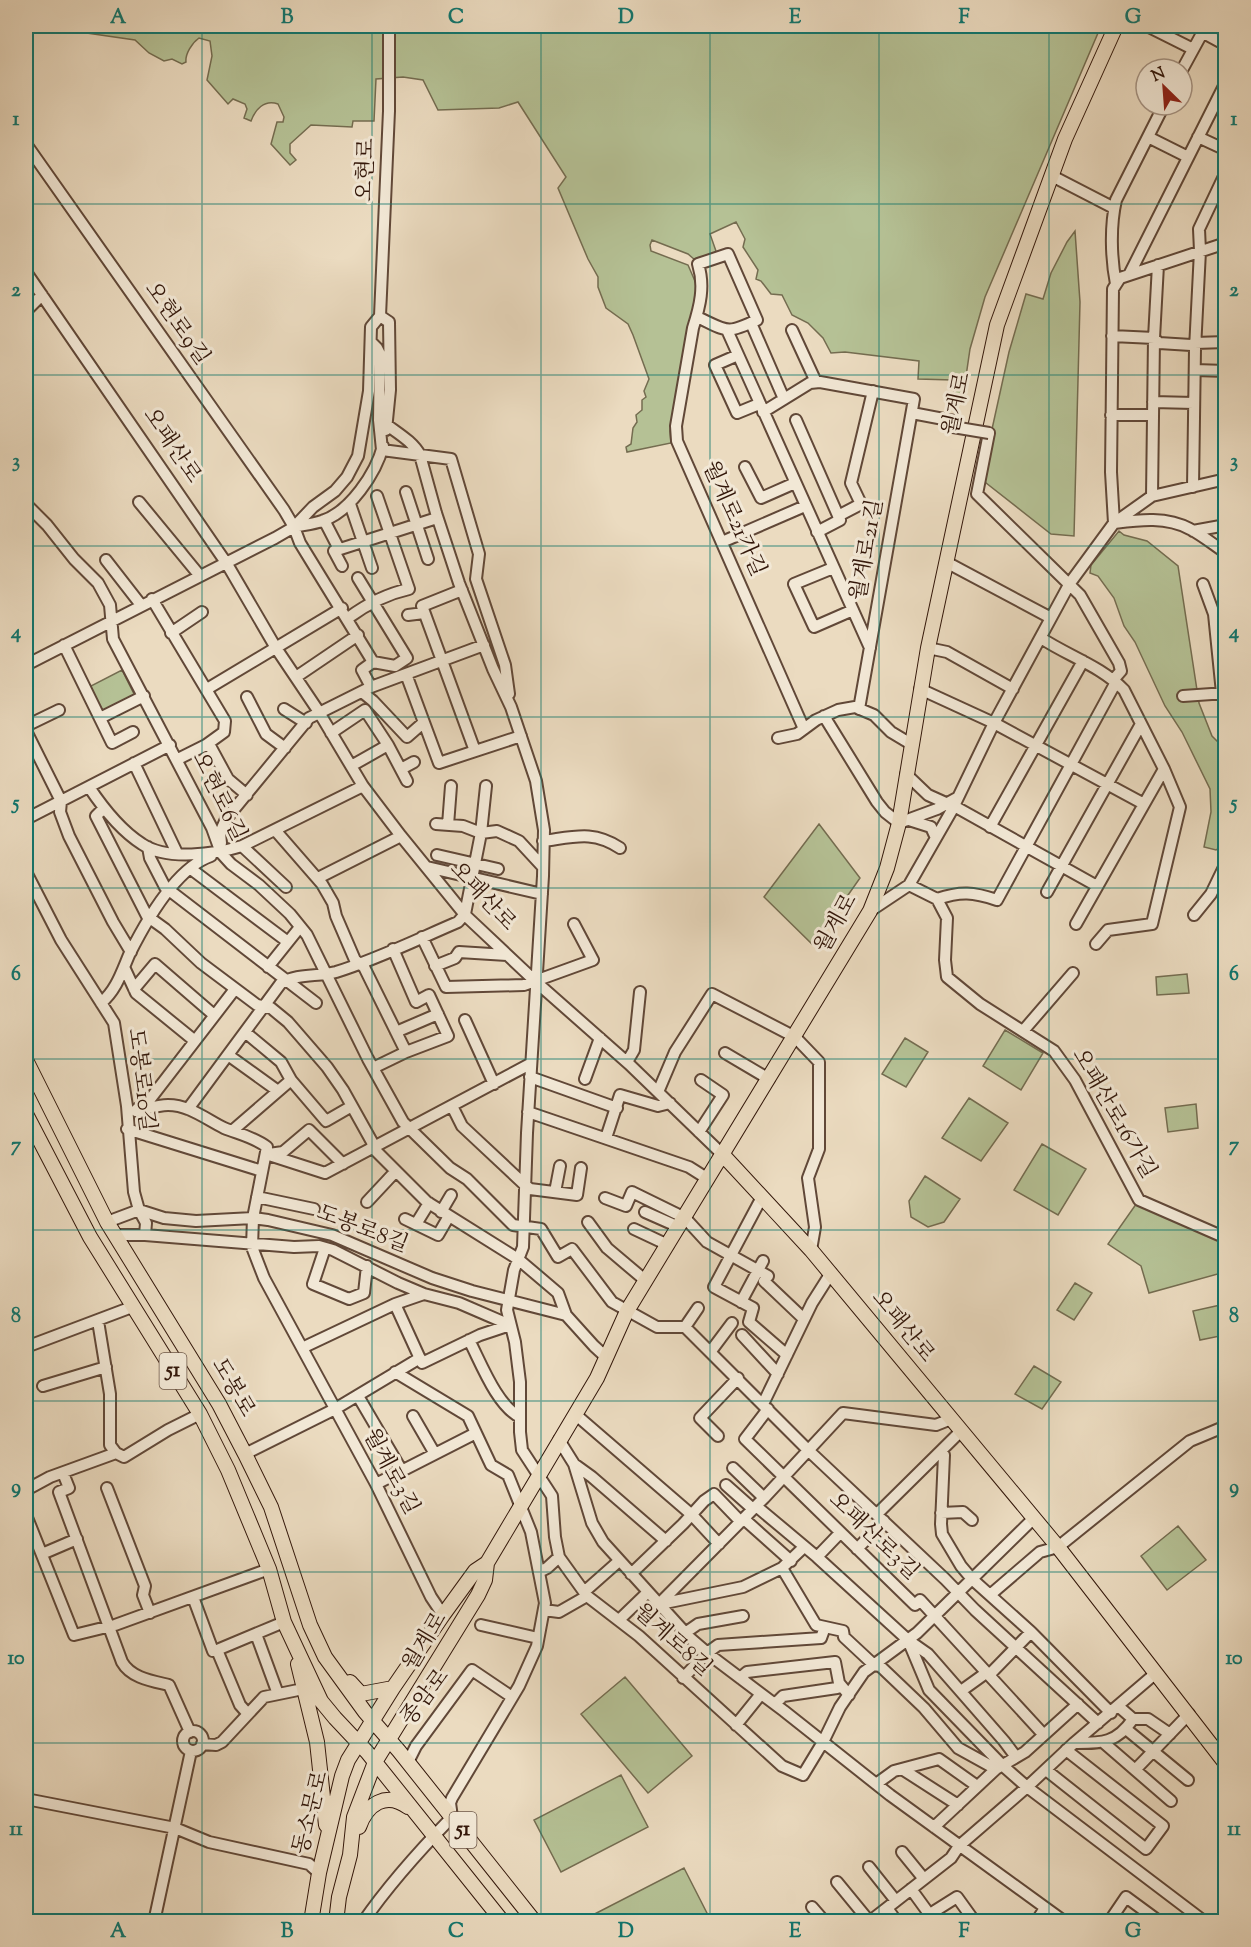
<svg xmlns="http://www.w3.org/2000/svg" width="1251" height="1947" viewBox="0 0 1251 1947" font-family="'Sorts Mill Goudy','Noto Serif KR',serif">
<style>
.green{fill:#b5c195;stroke:#746c50;stroke-width:1.5}
.lines{fill:none;stroke-linecap:round;stroke-linejoin:round}
.minor-casing{stroke:#614838;stroke-width:14}
.major-casing{stroke:#33170a;stroke-width:16}
.minor{stroke:#f2e8d6;stroke-width:10}
.major{stroke:#ebdbc0;stroke-width:14}
.minor-bridge-casing{stroke:#614838;stroke-width:14;stroke-linecap:butt}
.minor-bridge{stroke:#f2e8d6;stroke-width:10}
.grid{fill:none;stroke:#0f766e;stroke-width:1.5;stroke-opacity:0.55}
.labels{text-anchor:middle;dominant-baseline:central;stroke-width:6;stroke-linejoin:round;paint-order:stroke}
.shield{fill:#f2e8d6;stroke:#6c5647;stroke-width:1.5}
.shield-label{font-size:21px;font-weight:bold;fill:#33170a}
.street-label{font-size:22px;fill:#33170a;stroke:#f2e8d6}
.neatline{fill:none;stroke:#0f766e;stroke-width:2}
.grid-label{font-size:20px;text-anchor:middle;font-weight:bold;fill:#0f766e}
</style>
<rect width="100%" height="100%" fill="#ebdbc0"/>
<filter id="stains"><feTurbulence type="fractalNoise" baseFrequency=".00333" numOctaves="4"/><feColorMatrix values="0 0 0 0 .2 0 0 0 0 .09 0 0 0 0 .02 0 0 0 .5 -.17"/></filter>
<radialGradient id="worn" r=".72"><stop offset=".6" stop-color="#630" stop-opacity="0"/><stop offset="1" stop-color="#630" stop-opacity=".3"/></radialGradient>
<path class="green" d="M38,26H1101L985,297L970,349L963,397H954L953,380L918,379L919,361L845,352L831,353L823,338L808,323L792,315L782,295L771,294L761,281L756,279L758,270L743,247L745,239L736,222L710,234L717,254L695,260L688,254L652,240L650,245L651,251L688,265L698,288L670,431L671,443L627,452L626,447L631,444L633,428L637,422L636,415L642,410V400L646,397L644,391L649,379L633,335L628,324L606,308L598,287V277L588,259L558,188L566,177L518,102L499,108L438,110L423,80L403,77L376,79L374,121H353L352,127L311,125L290,144V153L296,160L290,165L271,144L277,122H283L284,117L278,104C264,99 255,110 251,121L244,118L247,109L245,104L233,99L228,104L207,80L212,56L210,41L199,38C192,43 185,54 186,62L182,64L172,59L164,61L149,53L135,40Z
M1075,231L1080,302L1074,536L1051,534L981,479L1009,352L1026,294L1043,299L1051,273L1067,242Z
M1119,531L1124,535L1147,541L1178,566L1199,703L1212,736L1225,749V843L1216,850L1204,847L1211,812L1210,789L1182,732L1165,706L1135,642L1124,626L1114,598L1098,576L1090,573L1091,565Z
M122,670L135,696L99,714L87,688Z
M819,824L860,878L813,945L764,897Z
M1187,974L1189,993L1157,995L1156,977Z
M1005,1030L1043,1053L1021,1090L983,1066Z
M905,1038L928,1052L906,1087L882,1074Z
M969,1098L1008,1123L981,1161L942,1138Z
M1196,1104L1198,1128L1168,1132L1165,1108Z
M1042,1144L1086,1169L1058,1215L1014,1190Z
M925,1176L960,1199L944,1222L928,1227L911,1217L909,1201Z
M1139,1200L1225,1238V1272L1149,1293L1141,1266L1108,1244Z
M1075,1283L1092,1293L1074,1320L1057,1310Z
M1225,1304V1335L1200,1340L1193,1311Z
M1034,1366L1061,1382L1042,1409L1015,1394Z
M1178,1526L1206,1560L1167,1590L1141,1556Z
M625,1677L692,1756L648,1793L581,1714Z
M621,1775L648,1827L561,1872L534,1820Z
M684,1868L711,1921H581Z"/>
<g class="lines">
<defs>
<path id="minor" d="M1147,26L1193,49
M1202,32L1226,45
M1182,70L1206,26
M1148,137L1188,157
M1198,137L1226,150
M26,144L284,510L294,527L300,543L373,662L362,670L371,687
M1052,176L1114,208
M1226,243L1120,278L1113,289L1111,472L1114,523C1138,520 1166,516 1190,529C1202,535 1214,545 1226,553
M26,272L227,564L276,648L317,709L363,786L401,836L466,916L535,981L629,1064L723,1155
M1129,275L1226,82
M1116,284C1111,258 1110,226 1116,200L1164,105
M26,311L42,295
M380,316L389,322L390,390L386,430
M697,317C728,331 725,335 757,320L728,254L698,264C705,286 700,306 693,328L676,426L677,441L804,729
M751,323L784,399
M727,330L870,648
M792,330L816,382
M1112,336L1154,338L1159,343L1191,345L1195,343L1226,342
M372,343L377,348L380,354L379,420L382,450L451,459L479,554L476,579L505,665L509,694
M738,355L715,365L737,413L759,404
M1195,370L1226,371
M1153,402L1194,403
M763,412L810,383L820,382L914,399L859,709
M912,413L954,421L953,427
M1111,415H1153
M796,420L840,520L817,532
M387,425C399,434 413,442 420,455L436,513L459,583L493,669L511,707L536,781L544,830L543,876L527,1133L523,1247L514,1270L507,1310L515,1342L520,1382V1432L522,1450L552,1496L555,1537L559,1557L587,1596L639,1636L782,1766L803,1775L823,1742L840,1707L864,1672L917,1633L1034,1518
M989,433L977,494L1080,595L1119,663L1121,671L1114,679
M745,467L761,498L795,483
M1193,487L1195,349L1200,251L1199,229L1226,172
M406,492L428,559
M1152,496L1154,338L1158,265
M139,502L200,576
M26,504L47,525L74,559L98,583L110,605L113,639L212,828L221,853L231,864L259,885L290,914L307,935L368,1059L403,1122L450,1168L467,1179L513,1225L541,1229L558,1257L572,1249L612,1302L657,1327H685L809,1451L945,1579L975,1610L1098,1723
M350,504L372,568
M838,516L861,504L851,483L873,391
M324,520L339,549
M294,527C303,525 313,524 322,521C350,512 376,473 383,446
M1193,531L1226,525
M722,542L805,506
M106,560L141,605
M946,562L1051,618
M342,566L334,551L437,518
M833,568L794,584L814,627L853,610
M358,578L407,658L395,666L373,662
M1203,584L1214,614L1222,693L1226,703
M462,590L422,606L475,751
M152,599L225,721L224,732L206,745L178,759
M408,615L424,613
M348,618C367,604 386,594 409,589L377,496
M171,633L202,612
M1041,638C1068,656 1101,666 1124,690L1164,769L1180,807L1152,924L1108,930L1096,944
M64,645L112,743L133,732
M928,648L947,652L1013,689
M26,665L275,538L294,527L313,507L335,491L347,477L358,456L369,391L371,327L380,316L389,111V26
M406,674L439,763L521,736
M296,677L358,635
M207,689L342,608
M920,689L994,723L1144,804
M362,692L373,701L407,737L423,723
M1183,696L1226,693
M247,697L266,734L285,748
M284,709L306,723
M824,716L877,802L885,812L899,823L937,809L957,798
M100,718L144,696
M26,726L59,710
M26,731L61,801L60,812L69,836L113,922L131,952
M331,733L365,710L388,745L351,766
M778,738L797,734L816,720L838,710L855,707L874,715L891,732L911,744
M209,744L228,779L247,795
M388,745L407,781
M134,763L177,853
M401,769L414,762
M906,774L928,795L948,804
M89,787C103,808 120,830 142,844C167,861 216,854 242,846L363,786
M954,806L1097,886
M104,808L96,816L147,916L165,929L201,963L257,1005L271,1008L288,1022L327,1067L343,1090L372,1142L373,1148L427,1202L518,1259L558,1293L566,1315
M26,819L170,745
M909,820L931,827L936,838
M436,824L463,826L481,833L497,831L519,841L543,867
M448,825L451,786
M990,827L1083,661
M275,830L322,884L333,903L336,916L355,960L364,967L406,1052
M543,841C574,837 593,830 620,848
M221,843L220,833L226,819L309,718L371,687L484,645
M242,846L286,887
M148,847L150,858L165,887L316,1003
M437,855L498,869
M427,867L542,894
M191,869L288,942
M26,872L61,940L114,1023L127,1106L134,1192L139,1210L146,1223L145,1235
M318,878L401,836
M909,885L937,899L947,918L945,960L947,977L980,1004L1054,1051L1075,1080L1139,1200L1226,1238
M1047,892L1141,724
M937,899C961,891 973,892 997,900L1116,682
M870,911L909,885L952,810L994,723L1070,583L1114,523L1152,496L1226,479
M1194,915L1211,894L1226,863
M1076,924L1164,769
M422,937L446,987L524,985L593,960L574,924
M435,966L455,958L459,952L507,955
M124,967L136,993L195,1041
M268,967L300,927
M134,989L155,964L214,1015
M101,1003C116,990 121,974 129,955C145,923 176,868 211,856
M465,1020L494,1084
M1023,1031L1073,973
M245,1032L281,1062L291,1080L326,1121L352,1106
M396,1032L438,1014
M725,1053L769,1079
M228,1055L278,1091
M627,1062L634,1050L640,992
M373,1068L406,1052L448,1036L429,995L416,1002L393,949
M530,1077L617,1108
M585,1079L600,1038
M658,1092L675,1052L712,994L795,1037L819,1062V1149L808,1178L815,1227L811,1250
M452,1106L462,1126L525,1185L530,1189L577,1195L581,1168
M188,1109L281,983C298,973 318,977 336,972C378,959 418,939 458,922L465,914L481,833L486,786
M136,1110L151,1098L235,989
M136,1111C146,1109 158,1105 168,1105C189,1105 206,1119 224,1128C239,1134 254,1137 267,1147L253,1218L252,1247L264,1278L376,1484L431,1597L443,1615
M528,1112L689,1167L708,1179
M127,1129L262,1171
M232,1131L291,1080
M699,1132L723,1095L701,1080
M606,1138L620,1095L658,1106L670,1103
M26,1143L37,1136
M266,1154L325,1173L530,1064
M269,1154L283,1152L309,1130L343,1164
M555,1192L560,1166
M257,1197L314,1209
M762,1197L714,1287L753,1308L749,1322L787,1355
M605,1198L626,1206L632,1192L685,1218L707,1242L768,1276L764,1281L804,1319
M367,1202L395,1172
M139,1210L164,1218L196,1221L253,1218L268,1220L332,1235L432,1278L472,1291L566,1315L594,1346L606,1357
M441,1212L451,1195
M645,1212L679,1227
M405,1219L438,1235L449,1216
M107,1222L139,1210
M588,1222L607,1248L646,1281
M416,1224L429,1203
M634,1229L668,1245
M115,1235H145L294,1247L319,1246L333,1250L398,1283L424,1294L459,1303L510,1325
M325,1248L313,1284L349,1299L364,1293L367,1266
M741,1302L763,1261
M395,1304L422,1363L480,1335L510,1325
M685,1327L698,1308
M742,1335L778,1374
M469,1340C481,1363 497,1406 520,1417
M26,1347L132,1307
M302,1348L395,1304L424,1294
M711,1351L732,1323
M43,1386L106,1367
M358,1396L402,1471
M763,1404L812,1303L831,1273
M768,1409L745,1439L915,1605L920,1600L1043,1734
M575,1414L692,1515L719,1544
M413,1416L435,1454
M718,1436L700,1418L738,1378
M559,1440L574,1464L592,1523L603,1542L690,1638L711,1656L784,1711L890,1795L1065,1922
M941,1451L944,1455L941,1524L942,1534L961,1566L972,1579L1031,1632L1111,1713
M116,1453L124,1457L168,1430L200,1414
M245,1454L335,1409L420,1358
M574,1464L592,1477L666,1541
M733,1468L764,1498
M63,1473L69,1488L59,1492L122,1662C131,1678 152,1681 169,1685L190,1732
M376,1484L476,1433
M726,1485L753,1509
M107,1488L145,1586L143,1595L150,1613
M26,1490L50,1477L116,1453L110,1445V1394L98,1321
M756,1506L817,1557L908,1640L929,1690L1002,1765L1027,1787L1205,1922
M941,1513L963,1512L972,1520
M877,1514L961,1431
M26,1515L74,1635L115,1625L269,1569
M744,1519L791,1561
M857,1549L884,1521
M42,1554L77,1539
M817,1557L840,1533
M782,1568L816,1625L843,1631L844,1637L874,1665L880,1666L924,1708L958,1748L996,1769
M539,1572L547,1568L559,1557
M631,1574L683,1524L704,1501L714,1494L741,1522
M584,1592L619,1561
M990,1595L1040,1552L1058,1547L1190,1441L1226,1426
M193,1597L213,1651L217,1650L240,1705L248,1714
M659,1604L764,1498L843,1413L936,1425L951,1419
M660,1604L743,1587L782,1568L804,1547
M544,1610L559,1612L587,1596
M619,1620L648,1592
M481,1625L538,1638
M685,1633L698,1624L743,1616
M256,1634L278,1694
M908,1640L928,1654L1004,1741L1016,1757
M217,1650L284,1622
M683,1678L707,1653L718,1645L821,1638L825,1627
M740,1678L747,1672L835,1662L839,1683L849,1695
M961,1691L986,1673L992,1672L1031,1632
M775,1704L783,1696L837,1688L841,1686
M1118,1706L1133,1719H1148L1170,1734
M736,1725L761,1694
M1126,1729L1188,1780
M183 1741a10 10 0 1 1 20 0a10 10 0 1 1-20 0Z
M1074,1743C1101,1743 1116,1744 1133,1719
M1104,1743L1171,1801
M202,1744L216,1745L222,1742L264,1697L303,1689
M408,1762L416,1746L472,1670L512,1697
M902,1769L958,1805
M1046,1770L1146,1849L1163,1826L1066,1750
M1135,1770L1189,1714
M876,1784L894,1771L939,1759L977,1786
M26,1799L175,1828L209,1842L309,1864L319,1873
M934,1827L996,1769L1025,1752L1078,1704
M902,1852L924,1879
M869,1867L896,1901
M837,1882L869,1921
M911,1889L935,1922
M812,1907L825,1922
M887,1908L897,1922
M930,1914L957,1897L975,1922
M154,1922L191,1751
M363,1922C389,1884 420,1850 452,1817L450,1803L452,1798L519,1686L537,1646L545,1603L531,1532L508,1475L491,1465L468,1416L395,1372
M869,1922L951,1858L959,1846L1027,1787L1074,1743L1156,1673
M1036,1922L1045,1908
M1109,1922L1126,1897L1160,1922"/>
<path id="major" d="M26,1060L107,1222L219,1404L245,1454L271,1507L310,1625L325,1657L365,1712L399,1751L535,1922
M26,1114L90,1237L200,1414L228,1470L269,1569L284,1622L321,1701L335,1718L367,1752L503,1922
M723,1155L811,1250L1058,1547L1226,1764
M298,1664L317,1742L326,1825
M350,1682L361,1694L393,1688
M359,1827C367,1804 386,1791 408,1807
M311,1922L319,1873L342,1776L348,1760L393,1688L443,1615L475,1571L487,1563L597,1378L627,1311L870,911L887,868L899,823L928,648L997,325L1065,139L1116,26
M336,1922L339,1897L350,1855L354,1817L375,1762L478,1595L485,1580L487,1563"/>
</defs>
<use href="#minor" class="minor-casing"/>
<use href="#major" class="major-casing"/>
<use href="#minor" class="minor"/>
<use href="#major" class="major"/>
<defs>
<path id="minor-bridge" d="M953,427L989,433"/>
</defs>
<use href="#minor-bridge" class="minor-bridge-casing"/>
<use href="#minor-bridge" class="minor-bridge"/>
</g>
<path class="grid" d="M202,26V1922M372,26V1922M541,26V1922M710,26V1922M879,26V1922M1049,26V1922M26,204H1226M26,375H1226M26,546H1226M26,717H1226M26,888H1226M26,1059H1226M26,1230H1226M26,1401H1226M26,1572H1226M26,1743H1226"/>
<g class="labels">
<g class="shield">
<rect x="159.5" y="1353" width="27" height="36" rx="4.5"/>
<rect x="449.5" y="1812" width="27" height="36" rx="4.5"/>
</g>
<g class="shield-label">
<text x="173" y="1371">51</text>
<text x="463" y="1830">51</text>
</g>
<g class="street-label">
<text transform="translate(367 170) rotate(-88)">오현로</text>
<text transform="translate(176 324) rotate(55)">오현로9길</text>
<text transform="translate(958 404) rotate(-78)">월계로</text>
<text transform="translate(171 446) rotate(56)">오패산로</text>
<text transform="translate(733 519) rotate(66)">월계로21가길</text>
<text transform="translate(868 550) rotate(-80)">월계로21길</text>
<text transform="translate(218 797) rotate(64)">오현로6길</text>
<text transform="translate(482 897) rotate(47)">오패산로</text>
<text transform="translate(837 924) rotate(-61)">월계로</text>
<text transform="translate(140 1080) rotate(83)">도봉로10길</text>
<text transform="translate(1113 1114) rotate(60)">오패산로16가길</text>
<text transform="translate(362 1230) rotate(21)">도봉로8길</text>
<text transform="translate(902 1327) rotate(51)">오패산로</text>
<text transform="translate(232 1388) rotate(60)">도봉로</text>
<text transform="translate(390 1472) rotate(62)">월계로3길</text>
<text transform="translate(873 1537) rotate(44)">오패산로3길</text>
<text transform="translate(672 1641) rotate(42)">월계로8길</text>
<text transform="translate(426 1642) rotate(-59)">월계로</text>
<text transform="translate(426 1698) rotate(-53)">종암로</text>
<text transform="translate(312 1813) rotate(-76)">동소문로</text>
</g>
</g>
<rect width="1251" height="1947" fill="none" stroke="#ebdbc0" stroke-width="66"/>
<g transform="translate(1164 87) rotate(335)"><circle r="28" fill="#f2e8d6" stroke="#a69484" stroke-width="1.5"/>
<path d="M0-4.5L10 22L0 15L-10 22Z" fill="#8f2418"/>
<text y="-9" font-size="16" font-weight="bold" text-anchor="middle" fill="#33170a">N</text>
</g>
<rect x="33" y="33" width="1185" height="1881" class="neatline"/>
<g class="grid-label">
<text x="118" y="23">A</text>
<text x="287" y="23">B</text>
<text x="456" y="23">C</text>
<text x="626" y="23">D</text>
<text x="795" y="23">E</text>
<text x="964" y="23">F</text>
<text x="1133" y="23">G</text>
<text x="16" y="125">1</text>
<text x="1234" y="125">1</text>
<text x="16" y="296">2</text>
<text x="1234" y="296">2</text>
<text x="16" y="467">3</text>
<text x="1234" y="467">3</text>
<text x="16" y="638">4</text>
<text x="1234" y="638">4</text>
<text x="16" y="809">5</text>
<text x="1234" y="809">5</text>
<text x="16" y="980">6</text>
<text x="1234" y="980">6</text>
<text x="16" y="1151">7</text>
<text x="1234" y="1151">7</text>
<text x="16" y="1322">8</text>
<text x="1234" y="1322">8</text>
<text x="16" y="1493">9</text>
<text x="1234" y="1493">9</text>
<text x="16" y="1664">10</text>
<text x="1234" y="1664">10</text>
<text x="16" y="1835">11</text>
<text x="1234" y="1835">11</text>
<text x="118" y="1937">A</text>
<text x="287" y="1937">B</text>
<text x="456" y="1937">C</text>
<text x="626" y="1937">D</text>
<text x="795" y="1937">E</text>
<text x="964" y="1937">F</text>
<text x="1133" y="1937">G</text>
</g>
<rect width="100%" height="100%" filter="url(#stains)"/>
<rect width="100%" height="100%" fill="url(#worn)"/>
</svg>
